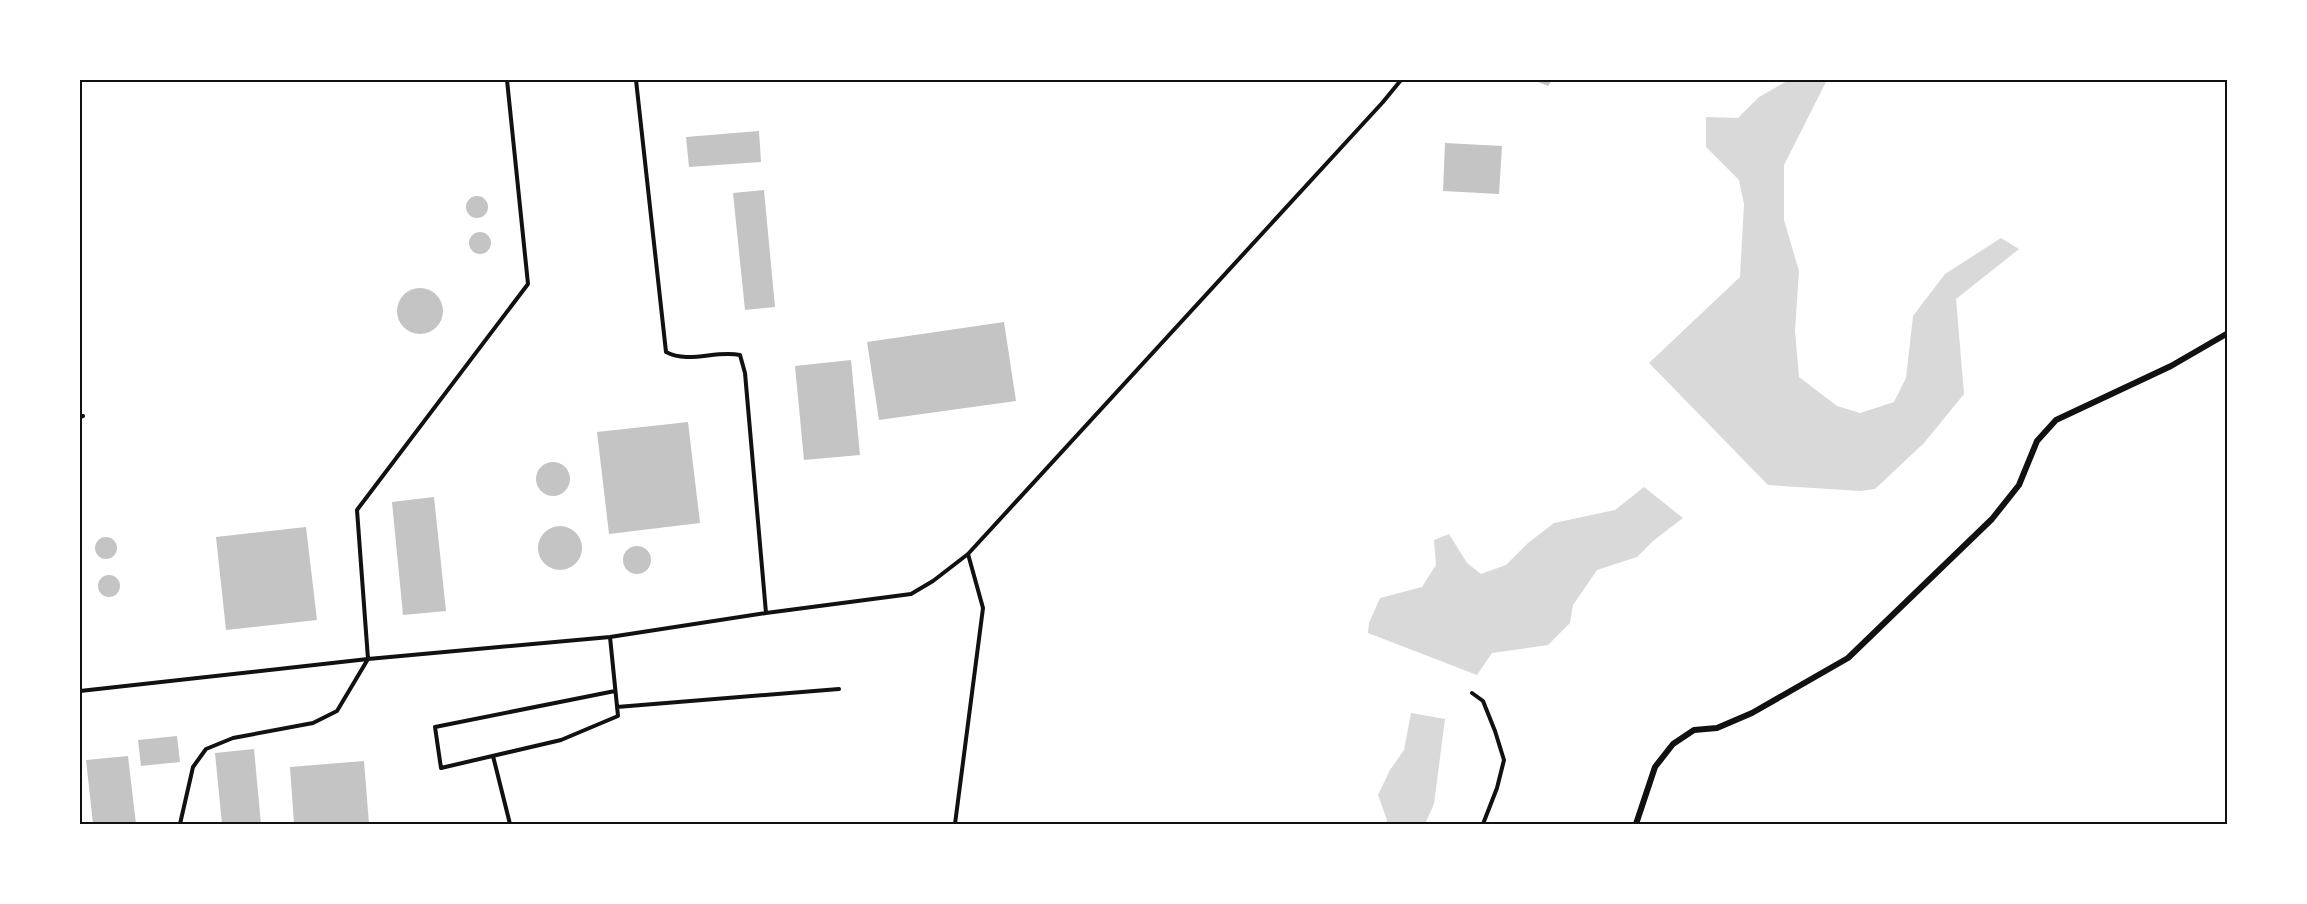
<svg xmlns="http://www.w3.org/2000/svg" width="2307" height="904" viewBox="0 0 2307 904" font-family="'Fira Sans',sans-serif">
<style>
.water{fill:#d9d9d9}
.building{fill:#c4c4c4}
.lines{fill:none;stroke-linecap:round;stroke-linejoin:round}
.service{stroke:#111;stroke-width:4}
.minor{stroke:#111;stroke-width:6}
.neatline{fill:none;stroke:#111;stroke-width:2}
</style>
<rect width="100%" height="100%" fill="#fff"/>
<path class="water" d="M1789,80H1827L1784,165V220L1799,271L1795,331L1799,377L1837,406L1860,413L1894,402L1906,378L1913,316L1945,274L2001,238L2019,249L1956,299L1964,394L1924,443L1875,489L1860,491L1768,485L1649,363L1740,277L1744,204L1739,180L1706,147V117L1738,118L1759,97Z
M1644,487L1683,518L1653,541L1637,557L1597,570L1573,605L1570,623L1548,645L1492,653L1477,675L1368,633L1369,623L1380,598L1422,587L1436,565L1434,540L1449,534L1467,563L1481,574L1506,565L1528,543L1554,523L1615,510Z
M1411,713L1445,719L1434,804L1425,824H1386L1387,820L1378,795L1390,770L1404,750Z"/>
<path class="building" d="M1533,80H1552L1548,86Z
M759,131L761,162L689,167L686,137Z
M1445,143L1502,146L1499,194L1443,191Z
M764,190L775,307L745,310L733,193Z
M466 207a11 11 0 1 1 22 0a11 11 0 1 1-22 0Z
M469 243a11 11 0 1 1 22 0a11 11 0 1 1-22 0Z
M397 311a23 23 0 1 1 46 0a23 23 0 1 1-46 0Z
M1004,322L1016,401L879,420L867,342Z
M851,360L860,455L804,460L795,366Z
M688,422L700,523L609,534L597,432Z
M536 479a17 17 0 1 1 34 0a17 17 0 1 1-34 0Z
M434,497L446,611L403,615L392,502Z
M538 548a22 22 0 1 1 44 0a22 22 0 1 1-44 0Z
M306,527L317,620L226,630L216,537Z
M95 548a11 11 0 1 1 22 0a11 11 0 1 1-22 0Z
M623 560a14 14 0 1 1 28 0a14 14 0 1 1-28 0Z
M98 586a11 11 0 1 1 22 0a11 11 0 1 1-22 0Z
M177,736L180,762L141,766L138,740Z
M254,749L261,824H222L215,753Z
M128,756L136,824H93L86,760Z
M364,761L369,824H294L290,767Z"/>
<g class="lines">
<path class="service" d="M636,80L666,352C689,364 715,350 740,355L745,373L766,613
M80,417L83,416
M610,637L618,716L561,740L441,768L435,727L615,691
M80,691L368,659L610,637L766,613L911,594L933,581L968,554L1383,102L1401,80
M1472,693L1483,701L1495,731L1504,760L1497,788L1483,824
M617,707L839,689
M493,756L510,824
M180,824L193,767L206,749L233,738L313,723L337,711L368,659L357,510L528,284L507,80
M955,824L983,608L968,554"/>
<path class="minor" d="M1636,824L1655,767L1673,744L1694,730L1717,728L1752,713L1848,658L1992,519L2019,485L2037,441L2056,420L2171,366L2228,333"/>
</g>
<rect width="2307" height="904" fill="none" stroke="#ffffff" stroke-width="162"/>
<rect x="81" y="81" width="2145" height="742" class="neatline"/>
</svg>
